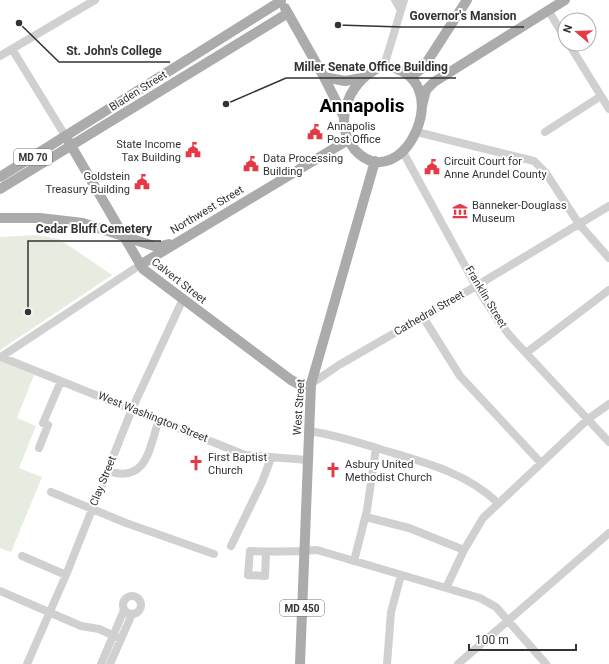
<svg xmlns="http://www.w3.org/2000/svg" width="609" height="664" viewBox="0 0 609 664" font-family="Roboto,sans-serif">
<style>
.green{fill:#e6ecdf}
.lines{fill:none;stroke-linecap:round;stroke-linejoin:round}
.minor{stroke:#d0d0d0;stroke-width:8}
.major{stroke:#ababab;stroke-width:10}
.labels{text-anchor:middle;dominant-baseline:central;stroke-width:4;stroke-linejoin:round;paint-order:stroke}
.shield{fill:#fff;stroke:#707070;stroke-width:1}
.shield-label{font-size:10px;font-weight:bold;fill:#333}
.street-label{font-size:11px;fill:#333;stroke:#fff}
.poi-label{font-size:11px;fill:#333;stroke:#fff;text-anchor:start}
.town-label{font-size:19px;font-weight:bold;fill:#000;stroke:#fff}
.leader{fill:none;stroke:#333;stroke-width:1.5}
.callout-dot{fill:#333;stroke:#fff;stroke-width:1.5}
.callout-label{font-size:12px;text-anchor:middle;font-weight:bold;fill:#333;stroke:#fff;stroke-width:4;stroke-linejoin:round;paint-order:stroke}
</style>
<rect width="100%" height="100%" fill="#fff"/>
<path class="green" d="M36,235L59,239L112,275L0,350V237Z
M0,361L34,375L17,418L36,426L19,468L42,477L11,552L0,548Z"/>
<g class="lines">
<path class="minor" d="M395,0L401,10
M548,10L565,38
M569,44L609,109
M12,49L66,137
M0,56L95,0
M384,66L404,0
M417,132L534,161L546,173L579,224L609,258
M545,132L601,96
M403,152L476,286L499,322L511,337L609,442
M423,317L460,376L541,463
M526,353L609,290
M1,357L245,455L308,460
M1,357L140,265
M311,384L339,365L471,289L609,206
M309,431C335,435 358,442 383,450C424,462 467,473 498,503
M39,448L48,425L43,423L61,381
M108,471C147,484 149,448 159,420
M51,492L126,523L214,554
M366,517L409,528L464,550
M231,546L262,482L271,458
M266,552L265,576L248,575L250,551C273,552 294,552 317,550L480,598L496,607L546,664
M22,556L66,575
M354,561L367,510L376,448
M446,588L464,550L483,518L588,419L609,404
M0,591L81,626L99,629L121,639
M123 605a9 9 0 1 1 18 0a9 9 0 1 1-18 0Z
M27,664L66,575L132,409L183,299
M101,664L124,610
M110,664L132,614
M387,664L391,612L401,575
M458,664L609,533"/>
<path class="major" d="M285,8L324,77L344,117
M384,66C462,75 402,201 355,150C330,122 351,76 384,66Z
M324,77L345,81L362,78
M410,77L423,68L467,0
M422,106L426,90L434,82L565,0
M66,137L143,269L291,380L302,386L311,384
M0,177L281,1
M0,189L288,13
M0,218H40L83,223L157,247L169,244
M140,265L348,140
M300,664L311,384L375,161"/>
</g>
<defs>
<symbol id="civic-bare" viewBox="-9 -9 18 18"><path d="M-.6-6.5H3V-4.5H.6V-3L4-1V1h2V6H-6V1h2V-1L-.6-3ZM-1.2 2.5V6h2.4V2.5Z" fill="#e63946" stroke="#fff" stroke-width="2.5" paint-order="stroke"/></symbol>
<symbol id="museum-bare" viewBox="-9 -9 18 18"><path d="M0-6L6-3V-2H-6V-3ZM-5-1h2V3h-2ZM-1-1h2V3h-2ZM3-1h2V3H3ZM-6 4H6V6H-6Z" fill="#e63946" stroke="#fff" stroke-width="2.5" paint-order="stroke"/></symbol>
<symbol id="church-bare" viewBox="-9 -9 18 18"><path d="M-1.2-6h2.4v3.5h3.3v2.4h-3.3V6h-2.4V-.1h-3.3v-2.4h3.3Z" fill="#e63946" stroke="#fff" stroke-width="2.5" paint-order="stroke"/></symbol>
</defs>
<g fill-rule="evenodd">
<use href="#civic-bare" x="304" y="121" width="22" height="22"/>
<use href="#civic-bare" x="182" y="139" width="22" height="22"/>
<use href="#civic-bare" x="240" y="153" width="22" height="22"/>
<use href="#civic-bare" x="421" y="156" width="22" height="22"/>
<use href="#civic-bare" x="131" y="171" width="22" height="22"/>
<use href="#museum-bare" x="449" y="200" width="22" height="22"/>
<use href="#church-bare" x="185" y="452" width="22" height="22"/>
<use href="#church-bare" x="322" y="459" width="22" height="22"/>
</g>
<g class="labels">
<g class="shield">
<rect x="14" y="149" width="38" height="16" rx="3"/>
<rect x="280" y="600" width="44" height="16" rx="3"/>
</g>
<g class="shield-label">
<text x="33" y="157">MD 70</text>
<text x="302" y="608">MD 450</text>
</g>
<g class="street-label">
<text transform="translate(138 91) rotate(-32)">Bladen Street</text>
<text transform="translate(207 210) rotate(-31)">Northwest Street</text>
<text transform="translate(179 281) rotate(38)">Calvert Street</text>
<text transform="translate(486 297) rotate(59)">Franklin Street</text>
<text transform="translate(429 313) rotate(-30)">Cathedral Street</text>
<text transform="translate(299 407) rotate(-86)">West Street</text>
<text transform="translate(153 417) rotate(22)">West Washington Street</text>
<text transform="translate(103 481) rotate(-68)">Clay Street</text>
</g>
<g class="poi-label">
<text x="327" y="126">Annapolis<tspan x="327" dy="13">Post Office</tspan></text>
<text x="181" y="144" text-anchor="end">State Income<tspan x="181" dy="13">Tax Building</tspan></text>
<text x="263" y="158">Data Processing<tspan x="263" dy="13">Building</tspan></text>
<text x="444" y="161">Circuit Court for<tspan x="444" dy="13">Anne Arundel County</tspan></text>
<text x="130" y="176" text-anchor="end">Goldstein<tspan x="130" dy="13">Treasury Building</tspan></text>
<text x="472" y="205">Banneker-Douglass<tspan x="472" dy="13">Museum</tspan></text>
<text x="208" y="457">First Baptist<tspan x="208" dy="13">Church</tspan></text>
<text x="345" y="464">Asbury United<tspan x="345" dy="13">Methodist Church</tspan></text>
</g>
<g class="town-label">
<text x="362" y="105">Annapolis</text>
</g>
</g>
<path class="leader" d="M338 25L401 27H524M19 23L59 62H170M226 104L286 78H456M28 312L28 241H161"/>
<g class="callout-dot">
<circle cx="338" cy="25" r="4"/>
<circle cx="19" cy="23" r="4"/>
<circle cx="226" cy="104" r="4"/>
<circle cx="28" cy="312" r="4"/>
</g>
<g class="callout-label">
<text x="463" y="20">Governor's Mansion</text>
<text x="114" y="55">St. John's College</text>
<text x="371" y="71">Miller Senate Office Building</text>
<text x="94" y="233">Cedar Bluff Cemetery</text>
</g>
<g transform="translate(577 32) rotate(289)"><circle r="19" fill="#ffffff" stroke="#adadad"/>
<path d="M0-3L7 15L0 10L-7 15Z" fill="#e63946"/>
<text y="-6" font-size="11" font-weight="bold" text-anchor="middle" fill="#333333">N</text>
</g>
<path d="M469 644v6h107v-6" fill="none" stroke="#333333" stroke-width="2"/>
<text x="475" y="644" font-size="12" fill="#333333" stroke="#ffffff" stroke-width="3" paint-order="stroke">100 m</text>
</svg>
